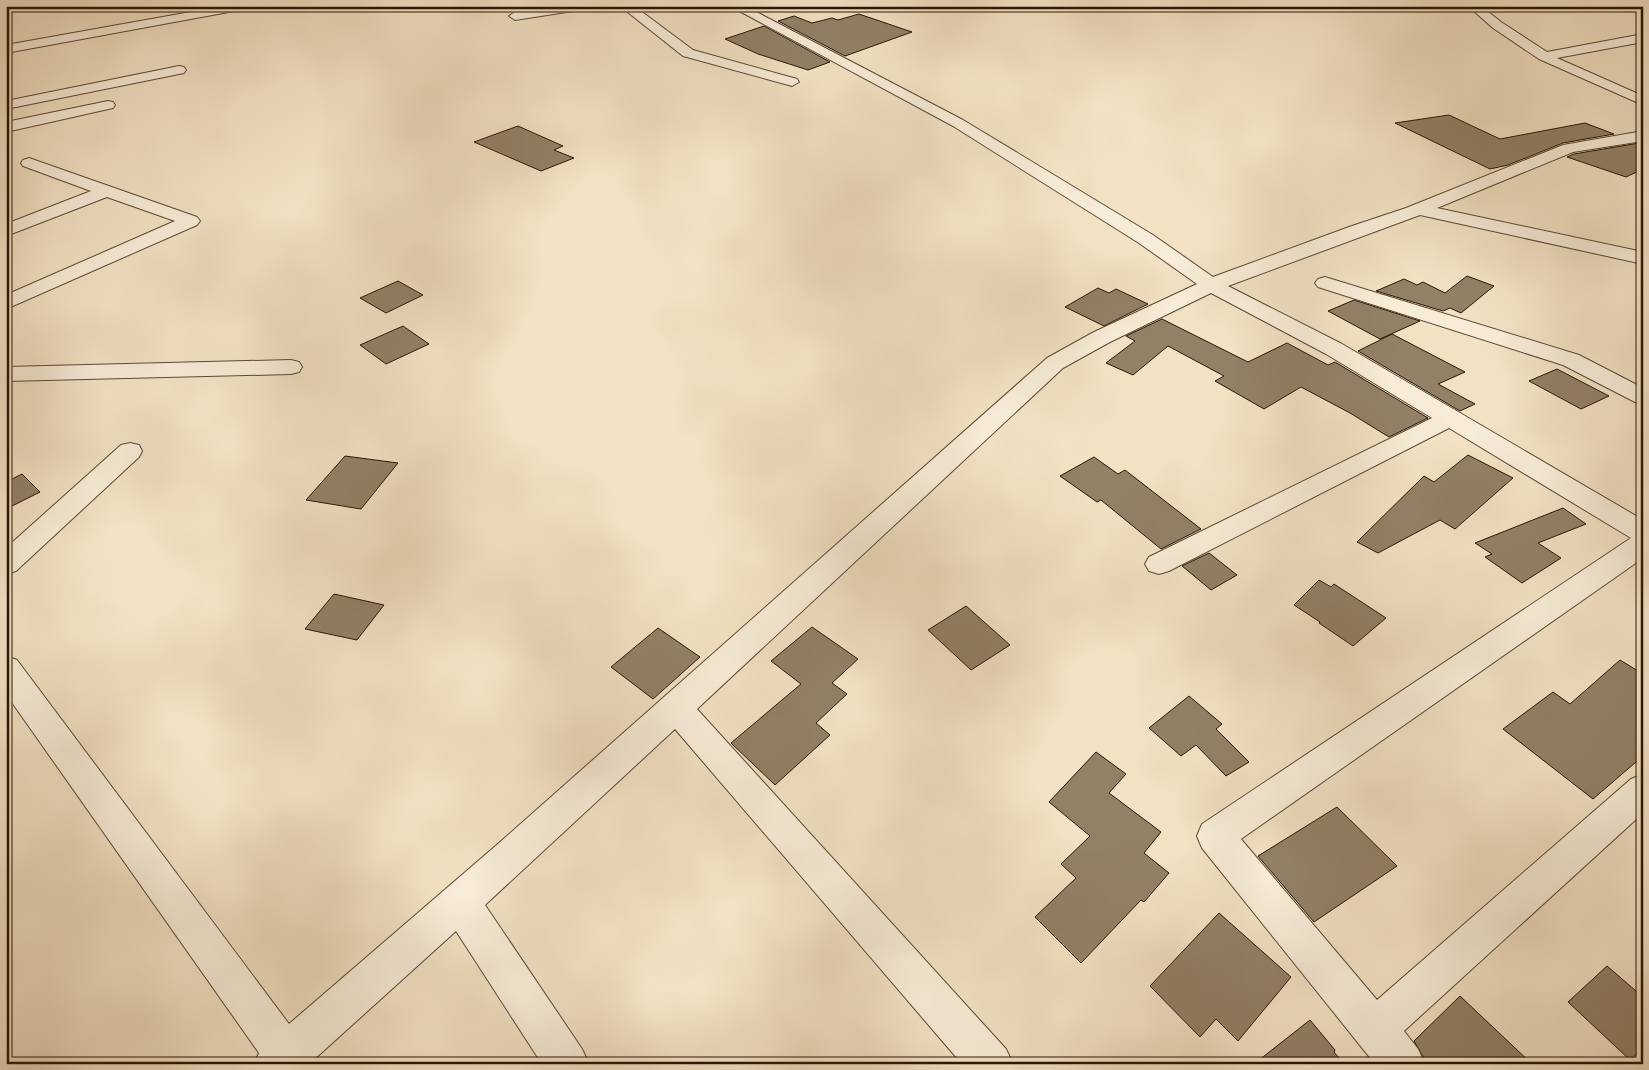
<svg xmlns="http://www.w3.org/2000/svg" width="1649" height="1070" viewBox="0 0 1649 1070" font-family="Vollkorn,serif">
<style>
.building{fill:#928067;stroke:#291604}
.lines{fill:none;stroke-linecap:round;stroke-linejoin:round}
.minor-casing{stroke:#5b4934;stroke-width:2}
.minor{fill:#f7ecd8;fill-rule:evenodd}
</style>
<rect width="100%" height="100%" fill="#f2e1c3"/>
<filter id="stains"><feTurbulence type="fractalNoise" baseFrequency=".004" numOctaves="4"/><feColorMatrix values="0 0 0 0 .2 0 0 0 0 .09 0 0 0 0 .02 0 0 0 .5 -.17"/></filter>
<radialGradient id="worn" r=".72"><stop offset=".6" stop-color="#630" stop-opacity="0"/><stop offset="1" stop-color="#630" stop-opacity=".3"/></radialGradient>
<path class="building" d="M859,14L912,32L845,56L778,21L794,16L812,23L832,18L838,20Z
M764,26L830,62L808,70L758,54L725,39Z
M1449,115L1500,139L1585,123L1614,134L1563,143L1508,165L1490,169L1395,123Z
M518,126L563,146L554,150L574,158L541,171L474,142Z
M1639,143L1643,145V169L1626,177L1567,157L1574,154Z
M1467,276L1494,286L1461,313L1450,308L1443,311L1376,291L1404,279L1417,285L1423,282L1445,293Z
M398,281L423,295L386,313L360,298Z
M1098,288L1109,293L1116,289L1148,304L1104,326L1065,307Z
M1354,300L1420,321L1380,339L1328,311Z
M1162,319L1248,362L1287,343L1328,365L1335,362L1428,418L1389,437L1350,413L1301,387L1264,409L1215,381L1224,376L1168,346L1133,375L1106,363L1135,341L1126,336Z
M403,326L429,344L386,364L360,345Z
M1392,334L1465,372L1438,384L1475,404L1460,411L1358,351Z
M1557,369L1609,396L1581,409L1529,381Z
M1468,455L1513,478L1455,529L1440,520L1378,553L1357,542L1424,476L1434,482Z
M345,456L398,463L361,509L306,500Z
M1094,457L1118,474L1125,470L1201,529L1161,549L1101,500L1097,502L1060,476Z
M22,474L40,492L6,509V482Z
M1563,508L1586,524L1538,543L1561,558L1522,583L1485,557L1492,554L1475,543Z
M1209,553L1237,575L1211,590L1182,566Z
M1319,580L1331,587L1334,584L1386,618L1353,646L1319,623L1320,622L1294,605Z
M334,594L384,605L357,640L305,629Z
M966,606L1010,645L971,670L928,630Z
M812,627L858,659L832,683L847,694L816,723L830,735L775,785L731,743L801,684L771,661Z
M658,628L700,657L653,699L611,667Z
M1620,660L1643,674V756L1593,799L1503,729L1553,692L1570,704Z
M1189,696L1222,724L1216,729L1249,762L1226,776L1196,745L1181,756L1149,728Z
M1096,752L1126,774L1109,793L1161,832L1144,853L1169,873L1144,902L1141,900L1081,963L1035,917L1076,878L1061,864L1090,836L1049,802Z
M1337,807L1397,866L1314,922L1258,856Z
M1219,913L1291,977L1238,1041L1216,1019L1200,1037L1150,986Z
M1607,966L1643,997V1048L1630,1060L1568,1002Z
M1460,996L1532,1064H1427L1414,1041Z
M1310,1020L1335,1050L1334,1052L1344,1064H1254Z"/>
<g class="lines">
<defs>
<path id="minor" d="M224,6H251L245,9L6,53V45Z
M559,6H592L586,9L515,20L509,16L515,12Z
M620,6H634L693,50L797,79L799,82L792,86L683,56Z
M730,6H745L963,120L1153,235L1213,277L1349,227L1406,208L1563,145L1643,131V141L1573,152L1437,208L1643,252V264L1420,215L1228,286L1342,344L1643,520V558L1241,839L1377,1000L1631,779L1643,774V813L1404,1031L1418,1049L1425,1064H1375L1202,848L1197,836L1202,824L1631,538L1449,428L1169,571L1159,574L1149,571L1145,564L1149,557L1432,418L1326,354L1211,293L1110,342L1063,368L697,709L1006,1049L1013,1064H962L675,729L485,905L582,1049L589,1064H542L456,931L309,1064H254L259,1053L6,694V656L17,660L289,1024L499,843L1047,358L1094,332L1197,284L1139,243L953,126Z
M1468,6H1481L1501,22L1547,52L1643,34V42L1557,58L1643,96V105L1539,59L1493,28Z
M179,66L184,67L186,70L184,73L6,109V101Z
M108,101L113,102L115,105L113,108L6,132V122Z
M29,158L197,217L200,221L197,225L6,309V295L175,221L107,197L6,236V224L91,191L23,166L21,163L23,160Z
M1325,277L1579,355L1643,388V404L1635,402L1563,365L1318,287L1315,283L1318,279Z
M291,360L299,362L302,367L299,372L291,374L6,381V367Z
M130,443L139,445L142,451L139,457L16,571L6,574V548L121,445Z"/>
</defs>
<use href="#minor" class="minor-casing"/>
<use href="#minor" class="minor"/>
</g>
<rect width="1649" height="1070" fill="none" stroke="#f2e1c3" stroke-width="25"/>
<rect x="8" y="8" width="1634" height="1055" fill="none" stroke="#291604" stroke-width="2.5"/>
<rect x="12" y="12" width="1624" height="1045" fill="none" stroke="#291604"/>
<rect width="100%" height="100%" filter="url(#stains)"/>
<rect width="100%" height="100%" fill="url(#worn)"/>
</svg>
